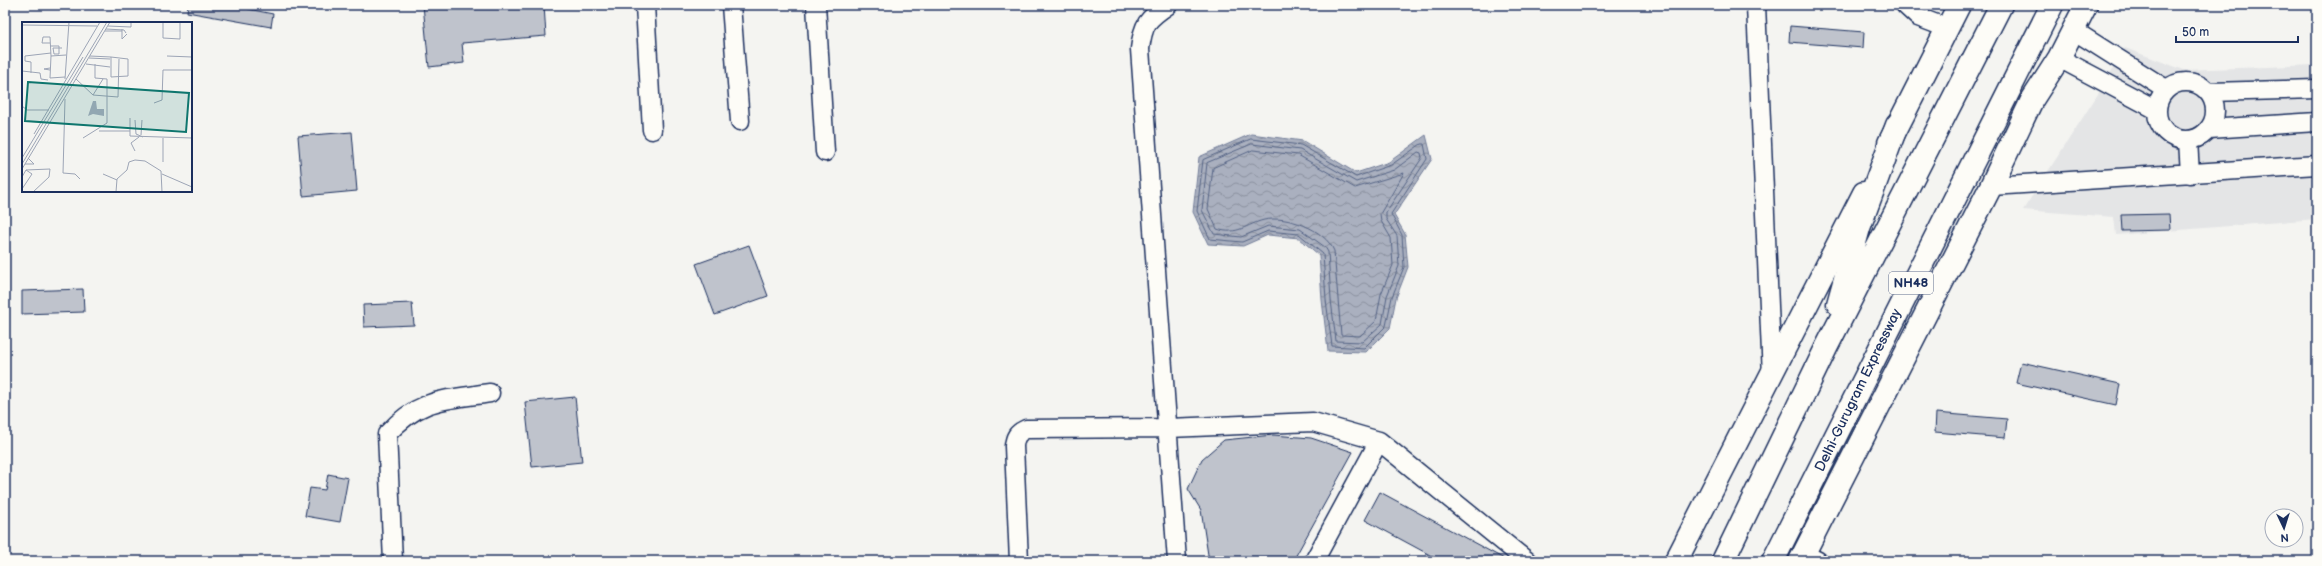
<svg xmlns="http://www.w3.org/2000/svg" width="2322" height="566" viewBox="0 0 2322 566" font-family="'Balsamiq Sans',sans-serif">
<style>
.built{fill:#e4e5e6}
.water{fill:url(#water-waves);stroke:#717c98}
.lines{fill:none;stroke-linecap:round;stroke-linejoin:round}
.shore{stroke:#546385;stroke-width:1}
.building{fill:#bfc3cc;stroke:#1b2f5e}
.minor-casing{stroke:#1b2f5e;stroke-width:21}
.major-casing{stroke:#1b2f5e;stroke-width:25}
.highway-casing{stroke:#1b2f5e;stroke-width:25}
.minor{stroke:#fdfcf7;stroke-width:18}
.major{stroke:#fdfcf7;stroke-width:22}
.highway{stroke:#fdfcf7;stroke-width:22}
.labels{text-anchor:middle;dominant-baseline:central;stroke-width:3.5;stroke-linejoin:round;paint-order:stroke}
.shield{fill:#fdfcf7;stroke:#5f6c8c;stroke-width:1}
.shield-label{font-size:13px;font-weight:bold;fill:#1b2f5e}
.street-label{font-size:14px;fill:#1b2f5e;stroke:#fdfcf7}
.inset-road{fill:none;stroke:#9da5b6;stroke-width:1}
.view{fill:#0f766e;fill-opacity:0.15;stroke:#0f766e;stroke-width:2}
.inset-edge{fill:none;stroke:#1b2f5e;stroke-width:2}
</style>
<defs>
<pattern id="water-waves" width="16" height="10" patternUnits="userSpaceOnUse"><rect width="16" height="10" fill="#aab0bf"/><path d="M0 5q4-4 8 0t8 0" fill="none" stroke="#8a909e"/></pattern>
</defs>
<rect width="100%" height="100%" fill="#f4f4f1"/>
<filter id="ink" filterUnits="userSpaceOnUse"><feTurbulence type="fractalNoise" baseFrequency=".025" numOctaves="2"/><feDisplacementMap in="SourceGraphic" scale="8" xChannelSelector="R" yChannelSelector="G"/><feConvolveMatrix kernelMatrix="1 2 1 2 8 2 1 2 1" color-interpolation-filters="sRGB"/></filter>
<g filter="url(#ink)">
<path class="built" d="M2125,48L2184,70L2317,65V219L2116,235L2114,217L2023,210L2100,91Z"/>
<path class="water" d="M1251,134L1303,141L1356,173L1389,162L1426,135L1432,159L1394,215L1405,234L1408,267L1396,298L1390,328L1366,352L1328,351L1322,300L1319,255L1299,238L1268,235L1243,246L1208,244L1193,212L1199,157Z"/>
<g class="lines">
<path class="shore" d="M1251,139L1301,145L1356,177L1391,165L1421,144H1424L1427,159L1391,214L1402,235L1404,267L1392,297L1386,326L1364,348L1332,346L1326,300L1323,254L1299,234L1268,231L1242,242L1210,239L1197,211L1203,160Z
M1252,144L1300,150L1356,182L1394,170L1418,152L1421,153L1422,158L1386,212V219L1397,236L1399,266L1387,296L1382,324L1362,342L1336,341L1331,300L1328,252L1325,247L1300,229L1268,226L1241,237L1214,234L1202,210L1207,163Z
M1253,150L1298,155L1355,188L1404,173L1380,214L1381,221L1391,238L1393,265L1381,294L1376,321L1360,336L1341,335L1334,251C1325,229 1286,215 1264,220C1247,224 1237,236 1217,229L1208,209L1213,168Z"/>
</g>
<path class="building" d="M188,5H248V9L273,14L271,27L187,12Z
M423,5H544L546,36L462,43L464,63L429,67Z
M1790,26L1864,32L1863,48L1789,42Z
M352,132L357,191L303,196L298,136Z
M2169,214L2170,230L2122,231L2121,215Z
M749,245L768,296L715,315L696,264Z
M83,289L84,312L22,314V291Z
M412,303L414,325L364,327L363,305Z
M2021,362L2120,384L2116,405L2016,383Z
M575,397L582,462L532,467L525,402Z
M1936,413L2007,419L2005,438L1935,432Z
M1273,435L1311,438L1353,452L1293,561H1209L1201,510L1188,489L1202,459L1224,440Z
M328,474L348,478L340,522L305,516L310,488L325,490Z
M1380,492L1508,561H1441L1365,520Z"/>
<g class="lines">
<defs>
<path id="minor" d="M645,5L652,130
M731,5L740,121
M816,5L825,152
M1168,5C1147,19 1143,24 1140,49L1177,561
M1756,5L1772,376
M1905,5L1918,17L1947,28
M2073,30L2166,89
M2059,58L2157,110
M2157 111a29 29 0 1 1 58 0a29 29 0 1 1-58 0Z
M2210,92L2317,89
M2209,129L2317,122
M2188,140L2190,174
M1991,186L2317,165
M1804,554L1818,561
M393,561L387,434C420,398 444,400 490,393
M1019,561L1014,446C1015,437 1017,433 1026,429L1169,428L1313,422L1379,441L1527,561
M1314,561L1379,441"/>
<path id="major" d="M1889,143L1959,5
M1676,561L1864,193
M1800,561L1991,186L2032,100L2059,58L2086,5"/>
<path id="highway" d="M1838,304L1859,228L1897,125
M1723,561L1826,348L2001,5
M1773,561L2052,5"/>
</defs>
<use href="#minor" class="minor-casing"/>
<use href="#major" class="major-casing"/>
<use href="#highway" class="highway-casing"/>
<use href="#minor" class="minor"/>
<use href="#major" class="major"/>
<use href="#highway" class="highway"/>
</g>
</g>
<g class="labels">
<rect class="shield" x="1889" y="272" width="44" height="22" rx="3"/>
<g class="shield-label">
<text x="1911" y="283">NH48</text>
</g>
<g class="street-label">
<text transform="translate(1858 390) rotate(-64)">Delhi-Gurugram Expressway</text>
</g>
</g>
<g transform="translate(22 22)">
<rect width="170" height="170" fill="#f4f4f1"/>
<path d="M71,79H74L75,87H82V94L71,92L66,94Z" fill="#aab0bf"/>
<path class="inset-road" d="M141,0V16L158,17V0M0,3L75,4M86,4L109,5V0M84,7L102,8L104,11M100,7V17L105,12M83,9H100M28,24H37V32H32L31,26H40M29,34L44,33M68,34L89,35L106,37V54L89,55V35M145,34L170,35M67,36L88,37M64,42L88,45M28,48L22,47L28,46M0,49L18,51L19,57L26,58M9,51V40L3,39V34L29,31M28,56L29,34L28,15H21L20,21H28M28,56L43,55M43,57L47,0M54,57L71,73L96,75L97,37M71,73L81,57M43,77L41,151L53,152L58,157M132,81L140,78L141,48H170M0,84L5,88H27M113,98L114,112L121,115M77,109H108V114L170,116M108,109V96M12,112L78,0M119,113L120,98M61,116L85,101V57L73,56V42M113,129L109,121L117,115M0,136L61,35M141,140V116M0,142L85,0M3,142H12L6,136M0,147L88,0M4,148L28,147L27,155L11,170M81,152L95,158M140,152L170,165M0,155L4,148L10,152L0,167M94,170L95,157L105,148L107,140L113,138L123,139L139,149L140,170"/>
<path class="view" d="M6,60L167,71L164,110L3,99Z"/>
<rect width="170" height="170" class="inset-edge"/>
</g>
<rect width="2322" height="566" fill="none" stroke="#fdfcf7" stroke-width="20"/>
<rect x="10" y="10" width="2302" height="546" fill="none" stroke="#1b2f5e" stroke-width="1.5" filter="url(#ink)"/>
<g transform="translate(2284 528) rotate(176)"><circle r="19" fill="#fdfcf7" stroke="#a3aaba"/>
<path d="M0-3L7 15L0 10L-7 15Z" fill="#1b2f5e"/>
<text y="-6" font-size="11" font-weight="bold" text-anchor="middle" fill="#1b2f5e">N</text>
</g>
<path d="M2176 36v6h122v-6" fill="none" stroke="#1b2f5e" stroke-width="2"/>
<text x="2182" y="36" font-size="12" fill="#1b2f5e" stroke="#fdfcf7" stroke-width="3" paint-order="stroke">50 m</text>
</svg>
